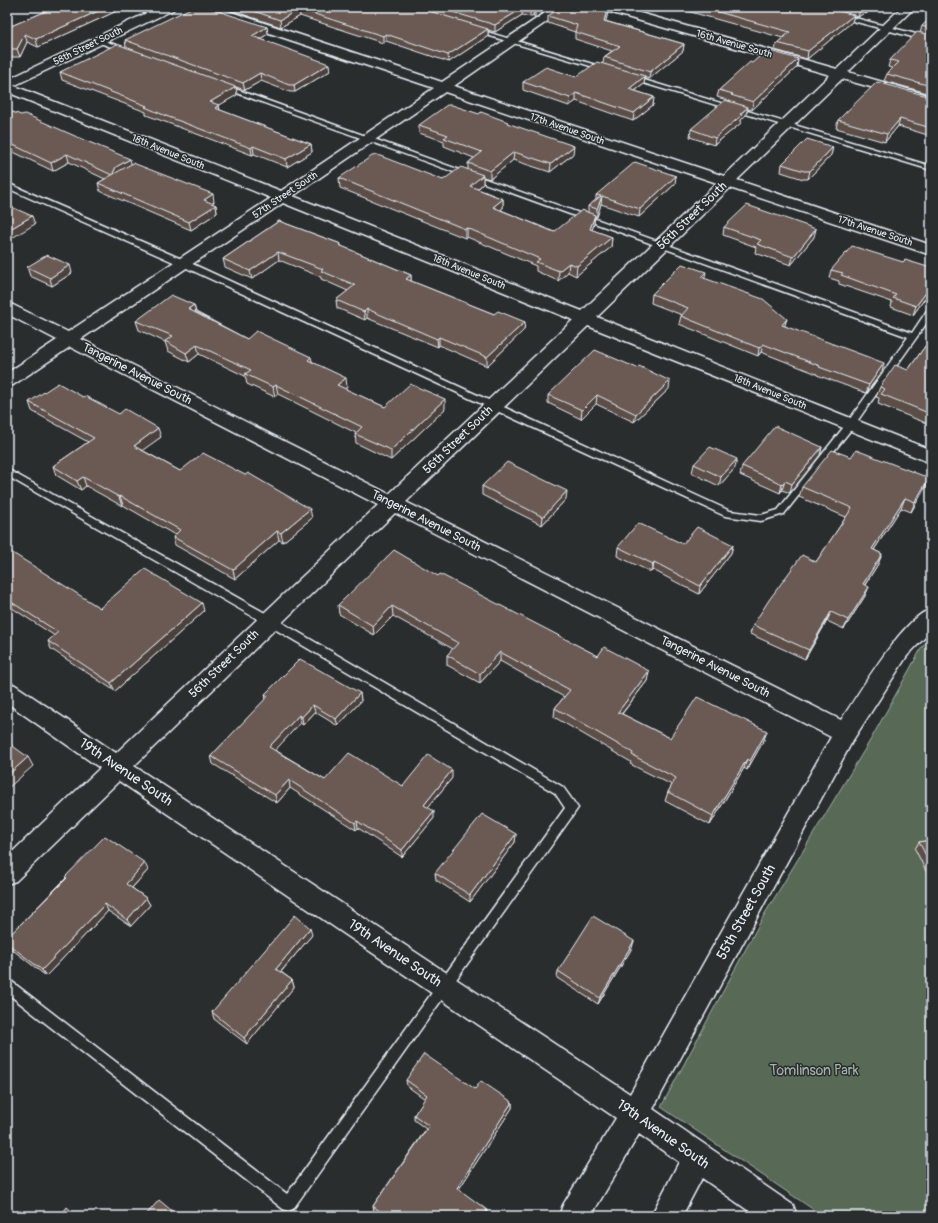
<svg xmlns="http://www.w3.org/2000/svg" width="938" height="1223" viewBox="0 0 938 1223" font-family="Pangolin,sans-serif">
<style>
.green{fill:#586b56;stroke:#a0aea7}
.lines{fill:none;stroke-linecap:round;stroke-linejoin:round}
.lane-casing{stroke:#e8f1f8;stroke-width:3}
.street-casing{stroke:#e8f1f8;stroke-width:3}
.secondary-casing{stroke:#e8f1f8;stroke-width:3}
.lane{fill:#2a2d2e;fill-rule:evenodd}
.street{fill:#2a2d2e;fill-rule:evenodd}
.secondary{fill:#2a2d2e;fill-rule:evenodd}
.wall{fill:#5c4d47;stroke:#e8f1f8}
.shaded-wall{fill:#4b3f3a;stroke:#e8f1f8}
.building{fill:#6b5a53;stroke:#e8f1f8}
.labels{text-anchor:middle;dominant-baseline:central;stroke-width:3;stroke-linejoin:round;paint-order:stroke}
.far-street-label{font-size:10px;fill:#e8f1f8;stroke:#2a2d2e}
.street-label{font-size:12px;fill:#e8f1f8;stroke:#2a2d2e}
.near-street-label{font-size:14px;fill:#e8f1f8;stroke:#2a2d2e}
.near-park-label{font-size:14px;fill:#a7b5af;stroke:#2a2d2e}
</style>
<rect width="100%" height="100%" fill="#2a2d2e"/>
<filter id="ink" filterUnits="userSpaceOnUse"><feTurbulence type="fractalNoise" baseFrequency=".025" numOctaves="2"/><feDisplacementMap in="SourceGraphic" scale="8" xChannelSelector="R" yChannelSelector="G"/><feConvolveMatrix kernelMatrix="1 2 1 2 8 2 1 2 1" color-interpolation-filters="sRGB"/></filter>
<g filter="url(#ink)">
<path class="green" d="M931,637V1216H823L661,1107L764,915L871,739L922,647Z"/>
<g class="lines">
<defs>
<path id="lane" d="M840,14L931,38V42L838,17V15Z
M473,29H477L609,69L604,70L473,31Z
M99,39L127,49L128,50L123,51L97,42V40Z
M630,77H634L931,166V170L630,79Z
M223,86H227L912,333L928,309H931V317L853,427L784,514L761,521L725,516L180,265L7,188V183L186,261L730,511L761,515L778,510L847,423L908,337L223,88Z
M7,469L274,618L563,787L578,808L293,1209L288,1211L283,1209L7,993V979L11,981L287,1194L565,808L555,793L266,624L7,476Z"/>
<path id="street" d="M198,7H216L442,82L554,7H568L454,86L724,176L830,75L602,10L600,7H619L837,69L902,7H915L848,72L931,96V104L842,79L737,180L931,245V255L730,188L597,317L931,450V463L588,326L406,502L841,720C859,694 902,618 931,609V631L907,656L853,740L653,1109L793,1205L797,1216H756L702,1178L682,1216H651L679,1162L639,1134L591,1216H559L563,1205L616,1118L119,781L16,881L7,884V857L100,768L7,703V682L15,685L116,753L378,505L70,347L13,385L7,387V373L57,340L7,314V303L13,305L68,332L271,198L7,92V83L281,191L434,88L200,10ZM445,92L717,183L582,311L293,196ZM283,203L573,320L389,494L81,339ZM395,513L831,737L630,1094L134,766Z"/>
<path id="secondary" d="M159,7H175L173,10L7,89V80Z"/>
</defs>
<use href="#lane" class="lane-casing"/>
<use href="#street" class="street-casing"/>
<use href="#secondary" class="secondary-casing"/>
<use href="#lane" class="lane"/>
<use href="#street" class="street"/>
<use href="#secondary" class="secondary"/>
</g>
<path class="wall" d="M56,7H120L121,9L38,47L27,42L20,57H7V25L11,26Z
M221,7H551L535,18L533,15L530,17L522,15L495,32L488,30V36L449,62L386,41L383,43L300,16L281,27Z
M608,7V13L605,21L684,44L683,51L649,79L644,77V84L635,91L654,97L653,105L633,121L576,101L569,106L523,90V82L576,77L603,63L604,57L612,51L575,39V32L548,23V16Z
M673,7H874L866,14L864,13L858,17L854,16L852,22L807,59L775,50L777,43L783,38Z
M931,17V94L884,81L887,74L892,68L888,67L890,60L920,33L922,26Z
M267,27L268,34L260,39L330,71L295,92H290L261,81L245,90L236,87L237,95L219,105L220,110L311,144L312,152L287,167L254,154L252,155L168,123L146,115V112L62,80L60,72L126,47L125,40Z
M798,59L797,67L752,110L748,109L746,115L741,120V123L714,145L690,137L691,129L730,102V101L717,97L719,90L752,63Z
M931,97V136L898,126L885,142L836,128L838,120Z
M7,110L132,164L214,202L212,204L216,205L217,213L191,230L100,191L98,183L105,179L69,162L53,171L7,149Z
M508,124L573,154L550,172L513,160L490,179L483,177V184L478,189L503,199V208L501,210L554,232L588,213V206L596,200V195L675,184L639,217L601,204L597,217H595L594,224L592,230L612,237L611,247L576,276L568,272L558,281L536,271V266L467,237L465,238L340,188L339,178L443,180L468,169V163L474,158L444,146V141L419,133V125Z
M833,147L831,155L808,179H803L781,172L782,164Z
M279,221L341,244V246L411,275V281L494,314L525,322L524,330L487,366L439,345L438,347L367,318L365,320L337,308L336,300L348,291L321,279V277L279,260L252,279L225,267L223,259Z
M724,227L814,237L791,265L755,253L756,247L723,235Z
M903,262L931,268V290L913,315L891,307L892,302L839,284V281L829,278L831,270Z
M27,267L72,273L52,286L30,276Z
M705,279L785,326L882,372L866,393L817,375V374L761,352L758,356L679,324L681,316L682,315L651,303L652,294Z
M194,305L196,312L247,339L311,357L312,361L347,387L345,389L385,407L445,409L391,460L356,443L355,434L356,433L278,394L275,397L247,384L245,376L199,354L189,362L168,351L165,342L139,330L136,321Z
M931,338V425L878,404L879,398L876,397L880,387L908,370Z
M669,389L634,422L596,404L581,419L548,403V395Z
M83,397L161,437L142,450L180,471L312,518L283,542L279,540L235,579L175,545L173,537L175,535L123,505L122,506L86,486L81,490L56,475L53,466L88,442L32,411L29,402Z
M822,447L820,455L790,493L782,490L780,493L740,475L742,466Z
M851,457L929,478L925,488L911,512L901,508L874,550L882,554L878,564L865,585V596L844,629L827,621L805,659L750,634L753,625L816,562L846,517L799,497L802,487Z
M694,464L735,468L719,486L692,473Z
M482,486L566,499L542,525L482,495Z
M683,544L733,545L731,553L699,594L653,570L651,572L617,556L618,547Z
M7,555L100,608L204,611L115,691L51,649L48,641L55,636L12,608L11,609L7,606Z
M438,576L598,656L649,671L647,681L622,714L670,738L764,740L747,770L744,768L710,825L665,801L668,792L672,785L630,764L631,762L554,717L555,708L564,697L500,661L480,683L447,665V655L453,649L393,616L374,635L339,614L338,605Z
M360,693L361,701L338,726L315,712L303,725L300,723L275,750L325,780L403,786L452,778L428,807L434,818L402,857L358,828L356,830L290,788L277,803L213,764L211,756L266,699L265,694Z
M516,834L515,842L470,902L436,880L435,873Z
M931,840V881L915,849L919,842Z
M148,870L132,888L146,898L150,905L131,926L108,911L46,976L9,947L7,944V938L66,878L65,877Z
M312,935L281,972L292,980L294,987L247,1044L214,1019L212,1012Z
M632,948L598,1004L557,978L558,971Z
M406,1080L475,1089L512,1102V1108L459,1189L487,1215L486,1216H381L374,1211L373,1206L426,1129L414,1120V1115L425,1099L407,1086Z"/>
<path class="shaded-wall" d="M107,7H120L121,9L38,47L36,39Z
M541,7H551L535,18V11Z
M608,7V13L604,28V21Z
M864,7H865L864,13L858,17L860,10Z
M868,7H874L866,14Z
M523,8L522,15L495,32V25Z
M534,8L533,15L530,17V10Z
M299,9L300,16L281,27L280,20Z
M854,15L852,22L807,59L808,51Z
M267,27L268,34L253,43L252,36Z
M488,29V36L449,62L448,55Z
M25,34L27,42L20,57L17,49Z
M386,34V41L383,43V36Z
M684,44L683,51L649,79L650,72Z
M798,59L797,67L752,110L753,102Z
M329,64L330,71L295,92L294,85Z
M260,73L261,81L245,90L243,83Z
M645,76L644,84L628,96L629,89Z
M236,87L237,95L211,110L210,102Z
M576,93V101L569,106L570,98Z
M654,97L653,105L633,121L634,113Z
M219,105L220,113L215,108Z
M748,107L746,115L741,120V123L714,145L715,138Z
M900,119L898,126L885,142L887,134Z
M311,144L312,152L287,167L286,159Z
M253,146L254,154L252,155L251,148Z
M574,146L573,154L550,172L551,164Z
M833,147L831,155L808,179L810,171Z
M514,152L513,160L490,179V171Z
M67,154L69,162L53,171L51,163Z
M130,159L132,167L112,175L116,167Z
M483,175V184L470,195V186Z
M676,176L675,184L639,217L640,209Z
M213,194L214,202L205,208L204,200Z
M602,196L601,204L597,217V209Z
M503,199V208L493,216V207Z
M216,205L217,213L191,230L189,222Z
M595,215L594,224L589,239L590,229Z
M32,216L35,224L7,241V231Z
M467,228V237L465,238V229Z
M816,229L814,237L791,265L793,257Z
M612,237L611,247L576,276L577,266Z
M278,252L279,260L252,279L250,271Z
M569,263L568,272L558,281L559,271Z
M70,265L72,273L52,286L50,278Z
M706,272L704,281L701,277Z
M411,275V284L406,279Z
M931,286V290L913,315L916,306Z
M194,305L196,314L188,309Z
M367,309V318L365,320L364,312Z
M787,319L784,328L782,325Z
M525,322L524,330L487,366V357Z
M439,337V345L438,347L437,339Z
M763,344L761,352L758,356L759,348Z
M197,345L199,354L189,362L186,353Z
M884,363L882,372L866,393L869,385Z
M346,378L347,387L338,395L337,385Z
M670,381L669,389L634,422L636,414Z
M276,385L278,394L275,397L273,387Z
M597,395L596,404L581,419L582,410Z
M445,399V409L391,460V450Z
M158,428L161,437L136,455L134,446Z
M822,447L820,455L790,493L792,484Z
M737,459L735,468L719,486L721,477Z
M83,477L86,486L81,490L77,481Z
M929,478L925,488L911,512L915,502Z
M785,481L782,490L780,493L782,484Z
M567,491L566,499L542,525L543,517Z
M120,496L123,505L122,506L119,497Z
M905,498L901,508L868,559L872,549Z
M310,509L312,518L283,542L281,533Z
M277,531L279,540L235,579L233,570Z
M733,545L731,553L699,594L700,586Z
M882,554L878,564L859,594L863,584Z
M654,562L653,570L651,572L653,564Z
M869,587L865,596L844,629L848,620Z
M7,600H8L12,608L11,609Z
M202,603L204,611L115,691L111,683Z
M392,606L393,616L374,635L373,626Z
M831,612L827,621L805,659L809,650Z
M500,652V661L480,683V674Z
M649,671L647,681L616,721L618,712Z
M360,693L361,701L338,726L336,719Z
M313,705L315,712L303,725L302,717Z
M299,715L300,723L271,755L269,747Z
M767,731L764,740L747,770L750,761Z
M28,757L33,766L7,789V776Z
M747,759L744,768L710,825L713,816Z
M452,770V778L424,812V805Z
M289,780L290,788L277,803L275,795Z
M434,811V818L402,857V850Z
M357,821L358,828L356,830L355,823Z
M516,834L515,842L470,902V895Z
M145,863L148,870L129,891L126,884Z
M146,898L150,905L131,926L127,920Z
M105,904L108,911L46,976L42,970Z
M310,928L312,935L278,975L276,969Z
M634,941L632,948L598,1004L600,998Z
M292,980L294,987L247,1044L244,1038Z
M512,1102V1108L457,1192V1188Z
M487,1210V1215L486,1216H484Z"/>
<path class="building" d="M56,7H107L36,39L25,34L17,49H7V25L11,26Z
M193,7H206L267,27L252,36L329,64L294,85H289L260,73L243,83L125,40Z
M242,7H416L488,29L448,55L386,34L383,36L299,9L280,20Z
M436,7H541L535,11L534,8L530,10L523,8L495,25Z
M561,7H608L604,21L684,44L650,72L604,57L620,46L575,32L577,25L548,16Z
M700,7H825L854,15L808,51L777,43L790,32Z
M847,7H864L860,10Z
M931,17V29L922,26Z
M917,32L931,35V86L887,74L899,62L890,60Z
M117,44L236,87L210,102L219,105L215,108L311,144L286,159L253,146L251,148L166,116L145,107L147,106L60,72Z
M767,50L798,59L753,102L731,95L733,94L719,90L750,62L752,63Z
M597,62L645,76L629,89L654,97L634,113L576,93L570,98L523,82L546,67L576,77Z
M877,82L931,97V128L900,119L887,134L838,120Z
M725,100L748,107L740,114L742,115L715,138L691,129Z
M447,105H452L479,114L481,112L508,122L507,123L574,146L551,164L514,152L490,171L468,163L482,152L444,138L448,135L419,125Z
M7,110L21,115L25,114L84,140L130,159L116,167L112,175L67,154L51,163L7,142Z
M807,139L833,147L810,171H804L782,164Z
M375,154L443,180L461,167L483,175L470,186L503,199L493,207L554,232L582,210L595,215L590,229L612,237L577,266L569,263L559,271L536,262L540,259L467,228L465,229L339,178Z
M635,162L676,176L640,209L602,196L597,209L588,206L601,196L596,195Z
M133,163L213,194L204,200L216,205L189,222L98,183Z
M7,205L32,216L7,231Z
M747,205L816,229L793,257L757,244L761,240L724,227Z
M279,221L341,244L339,245L411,275L406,279L494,314L498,311L525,322L487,357L439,337L437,339L367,309L364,312L336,300L355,285L321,271L323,269L278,252L250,271L223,259Z
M852,246L903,262L905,260L931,268V286L916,306L893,298L896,295L841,275L843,273L831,270Z
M47,255L70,265L50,278L27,267Z
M682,264L706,272L701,277L763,299L787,319L782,325L884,363L869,385L819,367L820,366L763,344L759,348L681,316L688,308L652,294Z
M171,295L194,305L188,309L247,339L256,331L311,357L308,360L346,378L337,385L385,407L410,384L445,399L391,450L355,434L362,427L276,385L273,387L245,374L251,370L197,345L186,353L165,341L173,336L136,321Z
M931,338V414L881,394L885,389L880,387L895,365L908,370Z
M595,350L637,368L639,366L670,381L636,414L597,395L582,410L548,395Z
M58,383L83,397L85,396L119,414L125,409L158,428L134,446L180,471L203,453L245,475L248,473L310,509L281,533L277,531L233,570L173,537L180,530L120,496L119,497L83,477L77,481L53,466L94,438L29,402Z
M775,426L822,447L792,484L785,481L782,484L742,466Z
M710,447L737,459L721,477L694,464Z
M832,450L851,457L856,450L929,478L915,502L905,498L872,549L882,554L863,584L869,587L848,620L831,612L809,650L753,625L769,600L802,555L816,562L852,508L802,487Z
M507,462L567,491L543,517L482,486Z
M638,523L683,544L697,527L733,545L700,586L654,562L653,564L618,547Z
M394,550L438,576L440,574L598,656L604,647L649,671L618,712L670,738L697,697L767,731L750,761L747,759L713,816L668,792L676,778L632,755L633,753L555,708L570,690L500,652L480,674L447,655L458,643L392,606L373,626L338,605Z
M11,552L100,608L145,569L202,603L111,683L48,641L58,632L8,600H7V555Z
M300,659L360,693L336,719L313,705L302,717L299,715L269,747L325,780L349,753L403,786L428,755L452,770L424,805L434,811L402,850L357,821L355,823L289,780L275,795L211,756L268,696L265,694Z
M7,742L28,757L7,776Z
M482,814L516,834L470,895L435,873Z
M105,836L145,863L126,884L146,898L127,920L105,904L42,970L7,943V938L67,878L65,877Z
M931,840V865L919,842Z
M295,915L310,928L276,969L292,980L244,1038L212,1012Z
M593,916L634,941L600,998L558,971Z
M424,1054L475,1089L481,1081L512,1102L457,1188L487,1210L484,1216H386L373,1206L429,1126L414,1115L427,1095L406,1080Z
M159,1200L178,1216H145Z
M67,1207L77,1216H60Z"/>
</g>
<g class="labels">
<g class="far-street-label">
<text transform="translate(734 44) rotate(16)">16th Avenue South</text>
<text transform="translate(88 46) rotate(-26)">58th Street South</text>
<text transform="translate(567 129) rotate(19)">17th Avenue South</text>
<text transform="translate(168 152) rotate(22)">18th Avenue South</text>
<text transform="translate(285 195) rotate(-34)">57th Street South</text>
<text transform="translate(875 231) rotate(18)">17th Avenue South</text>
<text transform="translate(469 272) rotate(22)">18th Avenue South</text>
<text transform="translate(770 392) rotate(22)">18th Avenue South</text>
</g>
<g class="street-label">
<text transform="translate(692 216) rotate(-44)">56th Street South</text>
<text transform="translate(137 374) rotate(27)">Tangerine Avenue South</text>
<text transform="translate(458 440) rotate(-44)">56th Street South</text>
<text transform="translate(426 521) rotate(27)">Tangerine Avenue South</text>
<text transform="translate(224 664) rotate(-44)">56th Street South</text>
<text transform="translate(715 667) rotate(27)">Tangerine Avenue South</text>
</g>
<g class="near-street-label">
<text transform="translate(126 772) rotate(34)">19th Avenue South</text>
<text transform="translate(746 912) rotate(-61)">55th Street South</text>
<text transform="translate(395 953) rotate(34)">19th Avenue South</text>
<text transform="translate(663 1134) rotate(35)">19th Avenue South</text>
</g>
<g class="near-park-label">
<text x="814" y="1070">Tomlinson Park</text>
</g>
</g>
<rect width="938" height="1223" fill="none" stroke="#2a2d2e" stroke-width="24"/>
<rect x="12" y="12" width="914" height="1199" fill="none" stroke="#e8f1f8" stroke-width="1.5" filter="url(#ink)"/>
</svg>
